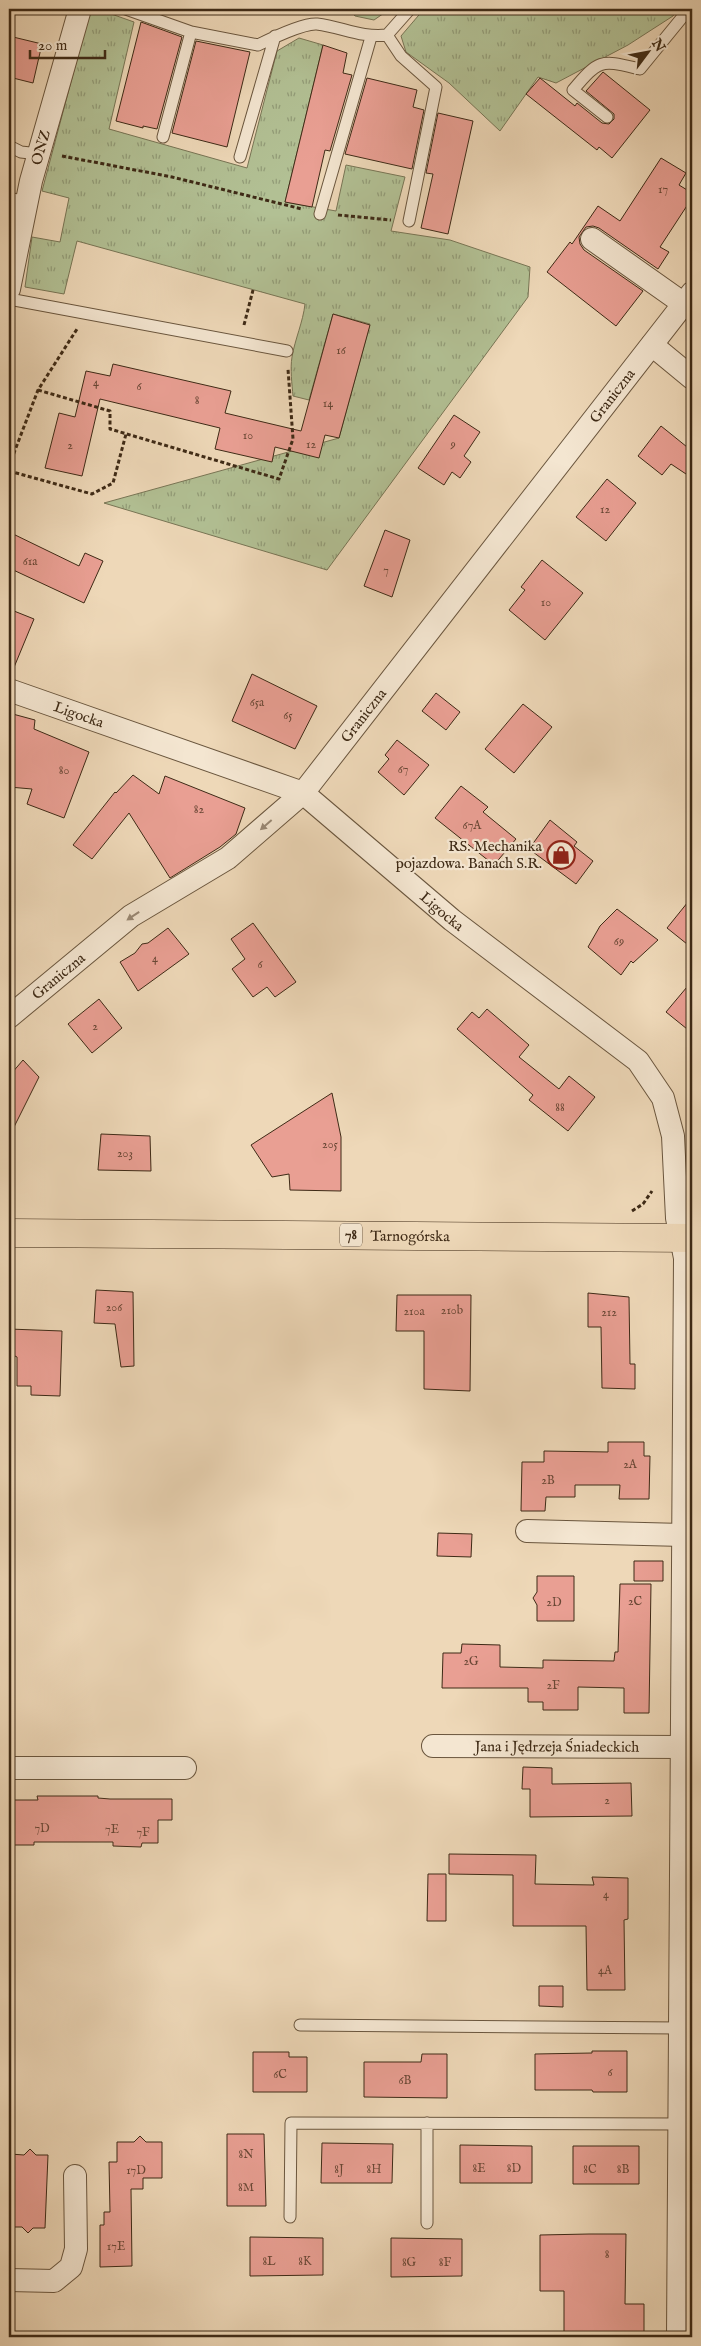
<svg xmlns="http://www.w3.org/2000/svg" width="701" height="2346" viewBox="0 0 701 2346" font-family="'IM FELL English',serif">
<style>
.grass{fill:url(#grass-tufts);stroke:#787555}
.building{fill:#e99f93;stroke:#3e2a16}
.lines{fill:none;stroke-linecap:round;stroke-linejoin:round}
.lane-casing{stroke:#6a563e;stroke-width:13}
.street-casing{stroke:#6a563e;stroke-width:24}
.primary-casing{stroke:#3e2a16;stroke-width:29}
.path{stroke:#3e2a16;stroke-width:3;stroke-dasharray:4 2.5;stroke-linecap:butt}
.lane{stroke:#f4e6d1;stroke-width:11}
.street{stroke:#f4e6d1;stroke-width:22}
.primary{stroke:#eed8b8;stroke-width:28}
.oneway{fill:#998874}
.labels{text-anchor:middle;dominant-baseline:central;stroke-width:4.5;stroke-linejoin:round;paint-order:stroke}
.number-label{font-size:12px;fill:#694735}
.shield{fill:#f4e6d1;stroke:#75624e;stroke-width:1}
.shield-label{font-size:14px;font-weight:bold;fill:#3e2a16}
.street-label{font-size:15px;fill:#3e2a16;stroke:#f4e6d1}
.poi-label{font-size:15px;fill:#3e2a16;stroke:#f4e6d1;text-anchor:end}
</style>
<defs>
<pattern id="grass-tufts" width="24" height="20" patternUnits="userSpaceOnUse" patternTransform="scale(1.25)"><rect width="24" height="20" fill="#b2c094"/><path d="M3 7l-1-3M5 7V3M7 7l1-3M15 17l-1-3M17 17v-4M19 17l1-3" fill="none" stroke="#929c78"/></pattern>
</defs>
<rect width="100%" height="100%" fill="#eed8b8"/>
<filter id="stains"><feTurbulence type="fractalNoise" baseFrequency=".004" numOctaves="4"/><feColorMatrix values="0 0 0 0 .2 0 0 0 0 .09 0 0 0 0 .02 0 0 0 .5 -.17"/></filter>
<radialGradient id="worn" r=".72"><stop offset=".6" stop-color="#630" stop-opacity="0"/><stop offset="1" stop-color="#630" stop-opacity=".3"/></radialGradient>
<path class="grass" d="M349,9H390L374,20L355,16Z
M424,9H678L673,16L628,45L556,83L538,77L500,131L449,83L406,52L401,36Z
M100,10L134,22L109,129L247,168L277,51L299,38L323,45L285,202L336,211L346,165L405,177L391,231L450,240L530,267L528,297L327,570L104,503L339,438L370,324L333,314L309,400L293,396C292,384 290,369 292,357C295,339 303,322 305,304L77,241L64,294L25,287L32,237L60,242L69,198L42,191L89,14Z"/>
<path class="building" d="M141,22L182,37L157,129L143,126V128L116,121Z
M9,36L42,44L33,83L9,77Z
M196,41L250,52L227,147L172,133Z
M323,45L347,53L343,73L352,75L330,151L325,150L312,207L285,202Z
M603,72L650,110L612,158L599,147L597,150L526,94L540,78L575,106L577,103L602,123L609,124L614,119V114L586,91Z
M367,78L417,90L413,107L424,110L412,169L345,154Z
M438,113L473,121L448,234L421,228L433,174L426,173Z
M661,158L686,173L679,185L692,193V198L660,247L669,252L658,269L599,228L593,226L586,227L579,237L580,244L584,250L643,291L616,326L547,272L570,242L572,244L598,206L620,221Z
M333,314L370,325L339,438L325,435L319,458L275,447L272,462L215,449L220,428L100,399L82,476L45,468L59,413L75,417L86,371L110,376L113,364L231,391L225,413L301,431Z
M454,415L480,432L464,456L471,462L460,478L452,472L444,485L418,468Z
M661,426L692,451V478L671,464L662,475L638,456Z
M607,479L636,503L606,541L576,517Z
M385,530L410,540L392,597L364,586Z
M9,532L79,566L85,553L103,561L84,603L9,568Z
M542,560L583,593L545,640L509,610L525,590L521,587Z
M9,609L34,619L10,677H9Z
M252,674L317,706L295,749L232,721Z
M436,693L460,712L446,730L422,711Z
M523,704L552,727L514,773L485,749Z
M9,713L35,720L34,729L89,752L64,818L27,804L32,789L9,787Z
M397,740L429,765L404,795L378,772L389,759L385,755Z
M133,775L159,794L165,776L245,808L236,834L220,847L170,878L129,813L92,859L73,845L115,792L116,793Z
M461,786L488,807L483,812L516,839L494,865L435,818Z
M550,820L577,842L574,846L593,861L576,884L529,849Z
M692,897V948L667,928Z
M617,909L658,940L633,963L631,961L621,975L588,947L600,926Z
M253,923L296,982L275,997L267,987L253,997L232,969L245,959L231,939Z
M168,928L189,954L138,991L120,962L135,953L142,944L148,943Z
M692,981V1033L666,1012Z
M99,999L122,1028L92,1053L68,1024Z
M487,1009L529,1045L519,1057L559,1089L569,1076L595,1097L568,1131L529,1100L533,1095L457,1029L472,1012L479,1018Z
M23,1060L39,1077L9,1137V1082L11,1074Z
M332,1093L341,1137V1191L290,1190L289,1174L272,1177L251,1145Z
M101,1134L150,1136L151,1171L98,1170Z
M96,1290L133,1292L134,1366L121,1367L115,1324L94,1323Z
M588,1293L629,1297L630,1364H635V1389L602,1388L601,1327H588Z
M397,1295H471L470,1391L424,1389V1331H396Z
M9,1329L62,1331L60,1396L31,1395V1386H17V1357L9,1353Z
M608,1442H644V1456H650L649,1499H619L620,1485H575V1497H546L545,1511H521L522,1462H544V1451L608,1452Z
M438,1533L472,1534L471,1557L437,1556Z
M634,1561H663V1581H634Z
M537,1576H574V1621H537V1605L533,1598L537,1592Z
M620,1584H651L649,1713H624V1688L578,1687V1710H543V1702H528V1688H442L443,1653H461L462,1644L500,1645V1667L543,1668V1660L614,1661L615,1652H618Z
M523,1767L552,1768V1784L631,1783L632,1816L530,1817V1789H522Z
M37,1796H98V1798L110,1799H172V1820H158V1843H142L141,1847L113,1846V1842H34V1845H9V1800H38Z
M449,1854L536,1855L535,1884L594,1885L592,1877L628,1878V1919L624,1920L625,1990H587L586,1926H513V1875L449,1874Z
M428,1874H446V1921H427Z
M539,1986H563V2007L539,2006Z
M592,2051H627V2092H593L592,2090H535V2054L592,2053Z
M253,2052H289V2057H307V2092H253Z
M422,2054H447V2098L364,2097V2062H421Z
M227,2134H264L266,2206H227Z
M140,2136L146,2142H162V2178H143V2189H131L132,2266L100,2267V2225H104V2212H110L109,2162H117V2142H134Z
M322,2143L393,2144L392,2183H321Z
M460,2145L532,2146V2183H460Z
M573,2146H639V2184H573Z
M30,2149L36,2155H48L45,2228H33L28,2233L22,2227H9V2189L10,2154L24,2155Z
M589,2234H626L625,2304H644V2337H564V2291H540V2235Z
M250,2237L323,2238V2275L250,2276Z
M391,2238L462,2239V2276L391,2277Z"/>
<g class="lines">
<defs>
<path id="lane" d="M126,9L191,32L258,45C270,39 304,23 317,24C342,27 361,38 387,35L410,9
M387,35L401,56L436,87L409,221
M607,117L573,90C600,58 601,60 640,69L689,9
M163,137L191,32
M9,146L21,152L39,154
M240,157L275,36
M9,198L27,202
M320,214L371,37
M9,299L287,351
M300,2025L680,2028
M290,2217L291,2123L679,2124
M427,2223V2123"/>
<g id="street">
<path d="M592,239L684,304"/>
<path id="s1" d="M9,289L31,181L80,9"/>
<path d="M652,345L692,378"/>
<path id="s2" d="M9,690L303,793L452,920L638,1061L663,1098L673,1136L677,1218L685,1258L678,2337"/>
<path id="s3" d="M9,1017L131,916L228,858L303,793L692,293"/>
<path d="M527,1531L683,1535"/>
<path id="s4" d="M433,1746L682,1747"/>
<path d="M9,1768H185"/>
<path d="M9,2280L54,2281L71,2267L76,2249L75,2176"/>
</g>
<g id="primary">
<path id="s5" d="M9,1233L692,1238"/>
</g>
</defs>
<use href="#lane" class="lane-casing"/>
<use href="#street" class="street-casing"/>
<use href="#primary" class="primary-casing"/>
<path class="path" d="M62,156L172,177L302,209
M338,215L391,220
M244,325L253,290
M38,390L110,411V429L279,479L293,439L288,369
M9,466L38,390L77,329
M9,471L92,494L113,483L126,434
M632,1211L643,1204L652,1191"/>
<use href="#lane" class="lane"/>
<use href="#street" class="street"/>
<use href="#primary" class="primary"/>
</g>
<defs><path id="oneway-solid" d="M-6-.8H1V-3.2L6.5 0L1 3.2V.8H-6Z" transform="scale(1.25)"/></defs>
<g class="oneway">
<use href="#oneway-solid" transform="translate(266 825) rotate(139)"/>
<use href="#oneway-solid" transform="translate(133 916) rotate(146)"/>
</g>
<defs>
<symbol id="shop-ring" viewBox="-11 -11 22 22"><circle r="9.5" fill="#f4e6d1" stroke="#8f2418" stroke-width="1.5"/><path d="M-5-2.5h2.3a2.7 3.5 0 0 1 5.4 0H5L5.5 6h-11ZM-1.5-2.5h3a1.5 2.3 0 0 0-3 0Z" fill="#8f2418"/></symbol>
</defs>
<g fill-rule="evenodd">
<use href="#shop-ring" x="545" y="839" width="32" height="32"/>
</g>
<g class="labels">
<g class="number-label">
<text x="663" y="189">17</text>
<text x="341" y="350">16</text>
<text x="96" y="382">4</text>
<text x="139" y="386">6</text>
<text x="197" y="400">8</text>
<text x="328" y="403">14</text>
<text x="248" y="435">10</text>
<text x="311" y="444">12</text>
<text x="453" y="444">9</text>
<text x="70" y="445">2</text>
<text x="605" y="509">12</text>
<text x="30" y="561">61a</text>
<text x="386" y="570">7</text>
<text x="546" y="602">10</text>
<text x="257" y="702">65a</text>
<text x="288" y="715">65</text>
<text x="403" y="769">67</text>
<text x="64" y="770">80</text>
<text x="199" y="809">82</text>
<text x="472" y="825">67A</text>
<text x="619" y="941">69</text>
<text x="155" y="958">4</text>
<text x="260" y="964">6</text>
<text x="95" y="1026">2</text>
<text x="560" y="1107">88</text>
<text x="330" y="1144">205</text>
<text x="125" y="1153">203</text>
<text x="114" y="1307">206</text>
<text x="452" y="1310">210b</text>
<text x="414" y="1311">210a</text>
<text x="609" y="1312">212</text>
<text x="630" y="1464">2A</text>
<text x="548" y="1480">2B</text>
<text x="635" y="1601">2C</text>
<text x="554" y="1602">2D</text>
<text x="471" y="1661">2G</text>
<text x="553" y="1685">2F</text>
<text x="607" y="1800">2</text>
<text x="42" y="1828">7D</text>
<text x="112" y="1829">7E</text>
<text x="143" y="1832">7F</text>
<text x="606" y="1894">4</text>
<text x="605" y="1970">4A</text>
<text x="610" y="2072">6</text>
<text x="280" y="2074">6C</text>
<text x="405" y="2080">6B</text>
<text x="246" y="2154">8N</text>
<text x="479" y="2168">8E</text>
<text x="514" y="2168">8D</text>
<text x="339" y="2169">8J</text>
<text x="374" y="2169">8H</text>
<text x="590" y="2169">8C</text>
<text x="623" y="2169">8B</text>
<text x="136" y="2170">17D</text>
<text x="246" y="2187">8M</text>
<text x="116" y="2246">17E</text>
<text x="607" y="2254">8</text>
<text x="269" y="2261">8L</text>
<text x="305" y="2261">8K</text>
<text x="409" y="2262">8G</text>
<text x="445" y="2262">8F</text>
</g>
<rect class="shield" x="340" y="1223.5" width="22" height="23" rx="4"/>
<g class="shield-label">
<text x="351" y="1235">78</text>
</g>
<g class="street-label">
<text stroke="none"><textPath href="#s1" startOffset="145">ONZ</textPath></text>
<text stroke="none"><textPath href="#s3" startOffset="874">Graniczna</textPath></text>
<text stroke="none"><textPath href="#s2" startOffset="74">Ligocka</textPath></text>
<text stroke="none"><textPath href="#s3" startOffset="469">Graniczna</textPath></text>
<text stroke="none"><textPath href="#s2" startOffset="494">Ligocka</textPath></text>
<text stroke="none"><textPath href="#s3" startOffset="64">Graniczna</textPath></text>
<text stroke="none"><textPath href="#s5" startOffset="401">Tarnogórska</textPath></text>
<text stroke="none"><textPath href="#s4" startOffset="124">Jana i Jędrzeja Śniadeckich</textPath></text>
</g>
<g class="poi-label">
<text x="542" y="846">RS. Mechanika<tspan x="542" dy="17">pojazdowa. Banach S.R.</tspan></text>
</g>
</g>
<rect width="701" height="2346" fill="none" stroke="#eed8b8" stroke-width="30"/>
<rect x="10" y="10" width="681" height="2326" fill="none" stroke="#3e2a16" stroke-width="2.5"/>
<rect x="15" y="15" width="671" height="2316" fill="none" stroke="#3e2a16"/>
<g transform="translate(648 52) rotate(58)" stroke="#f4e6d1" stroke-width="4" paint-order="stroke">
<path d="M0-4L9 19L0 12L-9 19Z" fill="#3e2a16"/>
<text y="-8" font-size="14" font-weight="bold" text-anchor="middle" fill="#3e2a16">N</text>
</g>
<path d="M30 50v8h75v-8" fill="none" stroke="#3e2a16" stroke-width="2.5"/>
<text x="38" y="50" font-size="15" fill="#3e2a16" stroke="#f4e6d1" stroke-width="4" paint-order="stroke">20 m</text>
<rect width="100%" height="100%" filter="url(#stains)"/>
<rect width="100%" height="100%" fill="url(#worn)"/>
</svg>
